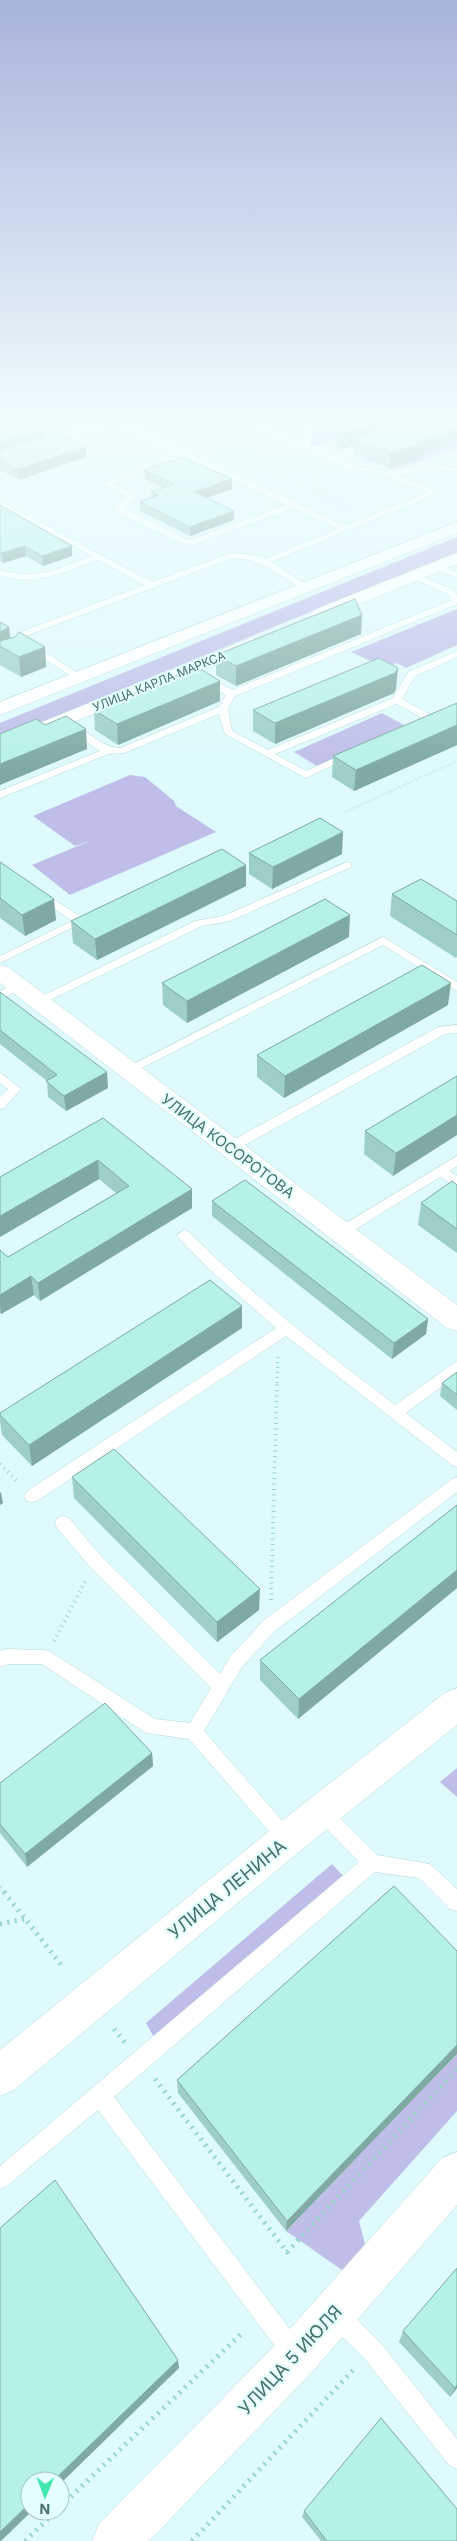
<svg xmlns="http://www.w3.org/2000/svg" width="457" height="2541" viewBox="0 0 457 2541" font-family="Inter,sans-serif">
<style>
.green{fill:#bfbee9}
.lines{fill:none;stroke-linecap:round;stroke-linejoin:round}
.service-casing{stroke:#b6dad7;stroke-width:1}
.minor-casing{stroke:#b6dad7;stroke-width:1}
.tertiary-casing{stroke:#b6dad7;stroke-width:1}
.path-far4{stroke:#9ad5cb;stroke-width:2;stroke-dasharray:0.5 2;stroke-linecap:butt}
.path-far3{stroke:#9ad5cb;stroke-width:2.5;stroke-dasharray:0.5 2.5;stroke-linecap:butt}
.path-far2{stroke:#9ad5cb;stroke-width:3;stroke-dasharray:1 4;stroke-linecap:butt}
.path-far1{stroke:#9ad5cb;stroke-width:4;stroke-dasharray:1 4.5;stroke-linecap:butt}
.path{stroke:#9ad5cb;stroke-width:5;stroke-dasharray:2 5.5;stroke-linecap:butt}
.service{fill:#fff;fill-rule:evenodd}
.minor{fill:#fff;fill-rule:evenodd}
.tertiary{fill:#fff;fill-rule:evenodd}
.wall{fill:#9dcfc8}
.shaded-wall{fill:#7fa9a2}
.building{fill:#b6f1e8;stroke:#7fa9a2}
.labels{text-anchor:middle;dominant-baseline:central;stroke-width:4.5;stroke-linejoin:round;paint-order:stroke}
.far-street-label{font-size:12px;fill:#477169;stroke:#e4feff}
.street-label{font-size:15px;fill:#477169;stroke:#e4feff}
.near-street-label{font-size:18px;fill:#477169;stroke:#e4feff}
</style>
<rect width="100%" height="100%" fill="#defafc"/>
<path class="green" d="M258,419H304L296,435Z
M310,419H384L362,423L313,450L306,447Z
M453,444L457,445V449L394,470L361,459L365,453L370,461L389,468Z
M457,537V552L0,739V723Z
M457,609V645L406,668L397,663L386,668L351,652Z
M382,713L406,726L317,766L294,752Z
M130,775L145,777L174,801L176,806L216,832L70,895L32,865L92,840L75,846L33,816Z
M457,1768V1797L440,1782Z
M332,1864L345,1878L156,2041L146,2023Z
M457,2054V2111L359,2221L367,2252L345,2272L286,2231Z"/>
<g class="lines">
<defs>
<path id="service" d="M106,419H117L345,526L427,493L385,475L346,468L240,419H250L303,443L306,419H314L310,446L313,447L349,434L356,436L319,450L331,455L374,441V445L337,458C355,466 374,472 394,470C417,469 435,463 457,468V472L436,469L397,475L438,493L271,562L309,586V590H303C277,573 264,560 232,558L26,636L27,641L83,676V680H77L24,646L16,655L0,661V655L10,651L18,642V633L144,585L98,560C67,571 33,588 0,575V570C38,580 57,569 92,556L0,506V501L152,582L231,553L253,555L265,559L338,529L294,508L192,545H186L115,511V507L127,496L103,483L180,455L111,423L49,444L42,442ZM186,458L287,505L189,540L123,508L136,496L113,483Z
M433,564H439L457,573V578L433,568Z
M411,574H417L454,590L457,595V604L235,696L228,709L232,731L268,750L393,698L408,672L457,651V657L415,676L402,699L432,716V720L420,726H414V722L422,718L397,704L275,754L306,771L346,753L354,755L306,778L225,734L219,714L124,753L108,754L0,798V791L100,751L69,730V726C83,724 100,748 120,748L219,707L226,695L201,680V676H207L232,690L452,600L448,594L411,578Z
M347,862L351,863V867L230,921L202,926L42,1004L38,1005L32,1001L195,921L223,916Z
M39,890L81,917L87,915L92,918L0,963V956L72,921L35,895L34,893Z
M383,937L457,982V991L383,945L132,1073L128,1074L122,1070Z
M19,982L25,986L23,988L0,1000V991Z
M457,1025V1033L445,1034L234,1151H224L223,1148L224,1145L438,1027Z
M0,1073L21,1089L4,1108L0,1109V1097L8,1089L0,1083Z
M457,1156V1166L449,1171L457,1176V1187L440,1177L348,1234H338L336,1231L338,1228Z
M184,1230L189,1232C253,1296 323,1350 395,1405L457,1361V1375L406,1413L457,1452V1467L452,1465L286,1336L37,1501L32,1502L27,1501L24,1496L27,1491L276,1328L210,1270L179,1238L177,1235Z
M457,1477V1492L275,1631L242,1667L204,1731L293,1833L296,1839L293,1845L287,1848L281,1845L189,1739L146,1733L42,1664H9L0,1667V1651L6,1649L45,1650L51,1652L155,1719L190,1723L211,1688L90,1567L57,1528L55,1523L57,1518L63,1516L69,1518L102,1557L220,1674L230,1657L263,1621L452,1479Z
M322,1803L328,1806L377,1855L430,1864L457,1889V1911L450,1909L419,1878L375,1872L114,2097L302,2345L305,2353L302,2361L294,2364L286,2361L98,2110L7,2186L0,2189V2166L359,1862L316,1818L313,1812L316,1806Z
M338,2306L346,2309L380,2342L457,2439V2469L449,2465L364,2358L330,2325L327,2317L330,2309Z"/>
<path id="minor" d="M457,2152V2205L312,2372L149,2541H92L99,2524L280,2340L442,2158Z"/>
<path id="tertiary" d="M457,522V533L0,715V702Z
M457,553V564L326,618H314L311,614L314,610Z
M251,638L257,639L260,643L257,647L0,752V739Z
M0,965L8,967L457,1305V1331L447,1328L0,983Z
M457,1688V1725L300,1851L14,2090L0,2096V2050L274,1827L445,1693Z"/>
</defs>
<use href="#service" class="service-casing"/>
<use href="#minor" class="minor-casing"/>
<use href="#tertiary" class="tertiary-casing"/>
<path class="path-far4" d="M154,419L354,510
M238,455L268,445
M312,465L325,496"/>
<path class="path-far3" d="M345,812L457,761"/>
<path class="path-far2" d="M277,1383L278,1356"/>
<path class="path-far1" d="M0,1464L19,1483
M271,1600L277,1382
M54,1641L86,1580
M0,1887L5,1893"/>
<path class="path" d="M4,1892L63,1967
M0,1924L25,1919
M114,2029L126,2044
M155,2079L287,2252L457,2069
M60,2507L241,2334
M25,2541L56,2511
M192,2541L356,2367"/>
<use href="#service" class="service"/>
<use href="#minor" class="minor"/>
<use href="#tertiary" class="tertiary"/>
</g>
<path class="wall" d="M370,419H457V443L420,456V459L389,468L354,454V445L342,449L335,446L336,431Z
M0,425L86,457L19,480L0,470Z
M144,470L232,489L206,498L234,511V520L190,536L140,511V502L152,497L151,492L163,488L145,479Z
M0,505L72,546V556L43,566L26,556L3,563L0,561Z
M0,622L9,627L10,638L45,647L46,667L21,677L0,665Z
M361,634L236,686L216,675V655Z
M396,689L394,693L275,744L253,731V710Z
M220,701L118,745L95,730L94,710Z
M457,703V745L354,791L332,777L333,756Z
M249,853L342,854L272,889L249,874Z
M0,862L56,920L25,936L0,918Z
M246,865V886L97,960L73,943L71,921Z
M392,894L457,901V957L456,958L390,916Z
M349,937L187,1023L163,1005L162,983Z
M0,992L108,1088L66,1111L48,1097L47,1081L0,1044Z
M448,1005L284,1098L257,1077V1055Z
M457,1076L393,1176L364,1154L365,1131Z
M103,1118L192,1208L40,1301L34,1295L1,1314L0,1313V1250L8,1257L116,1193L99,1179L0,1237Z
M457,1185V1253L418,1225L421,1203Z
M212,1201L428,1319L426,1334L392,1359L212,1216Z
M242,1328L32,1466L2,1435L0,1421V1413Z
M457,1372V1410L440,1396L442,1383Z
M72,1477L259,1610L217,1642L74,1498Z
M457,1505V1588L298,1719L260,1680V1660Z
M152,1753L153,1766L27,1867L0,1833V1783Z
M394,1886L286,2231L178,2093L177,2080Z
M457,2268V2388L450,2397L399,2342L403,2331Z
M304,2511L457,2541H321L302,2517Z"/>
<path class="shaded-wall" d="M387,419H404L403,428L355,439L354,445L342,449L343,434Z
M45,428V438L0,454V443Z
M457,428V443L420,456V459L389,468L390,453Z
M86,447V457L19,480L18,469Z
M232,479V489L195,502V492Z
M234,511V520L190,536V527Z
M25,546L26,556L3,563L2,553Z
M72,546V556L43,566L42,556Z
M362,615L361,634L236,686V666Z
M9,627L11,647L0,646V632Z
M45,647L46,667L21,677L19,657Z
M398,668L396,689L394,693L275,744V723Z
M220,681V701L118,745L117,724Z
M457,725V745L354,791L356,770Z
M86,729L87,749L0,785V764Z
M343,832L342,854L272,889L273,867Z
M246,865V886L97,960L95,939Z
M54,899L56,920L25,936L22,915Z
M350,915L349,937L187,1023V1001Z
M451,983L448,1005L284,1098L285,1076Z
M107,1072L108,1088L66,1111L64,1096Z
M457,1115V1135L393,1176L396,1153Z
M98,1160L99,1179L0,1237V1216Z
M192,1189V1208L40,1301L38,1283Z
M31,1276L34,1295L1,1314L0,1305V1295Z
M242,1306V1328L32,1466L29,1445Z
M428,1319L426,1334L392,1359L394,1343Z
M1,1492L3,1503L0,1505V1493Z
M457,1570V1588L298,1719L299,1699Z
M260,1589L259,1610L217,1642V1622Z
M152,1753L153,1766L27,1867L25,1854Z
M457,2045V2054L286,2231L287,2221Z
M178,2360L179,2368L60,2484V2481H53Z
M457,2385V2388L450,2397L455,2388Z
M30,2503V2511H32L1,2541H0V2532Z"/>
<path class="building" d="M18,419H27L45,428L0,443V425Z
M370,419H387L343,434L336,431Z
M405,419H423L424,420L428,419H457V428L417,443L421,444L390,453L355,439L405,421Z
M55,433L86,447L18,469L0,460V450Z
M183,457L232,479L195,492L234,511L190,527L140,502L158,495L151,492L174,484L144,470Z
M0,505L72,546L42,556L25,546L2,553L0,552Z
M355,599L362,615L236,666L216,655Z
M0,622L9,627L0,632Z
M19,632L45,647L19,657L0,646V641L15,637Z
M379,658L398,668L395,673L275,723L253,710Z
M197,667L220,681L117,724L94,710Z
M457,703V725L356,770L333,756Z
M66,716L86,729L0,764V734L36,719L45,725Z
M320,818L343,832L273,867L249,853Z
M222,849L246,865L95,939L71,921Z
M0,862L54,899L22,915L0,898Z
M421,879L457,901V935L392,894Z
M325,899L350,915L187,1001L162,983Z
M422,965L451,983L285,1076L257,1055Z
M0,992L107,1072L64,1096L46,1081L57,1075L0,1030Z
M457,1076V1115L396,1153L365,1131Z
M103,1118L192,1189L38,1283L31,1276L0,1295V1250L8,1257L129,1186L98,1160L0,1216V1177Z
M245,1180L428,1319L394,1343L212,1201Z
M452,1181L457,1185V1229L421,1203Z
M210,1280L242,1306L29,1445L0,1415V1413Z
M457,1372V1395L442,1383Z
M114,1449L260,1589L217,1622L72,1477Z
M457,1505V1570L299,1699L260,1660Z
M105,1703L152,1753L25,1854L0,1824V1783Z
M394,1886L457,1951V2045L287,2221L177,2080Z
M55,2180L178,2360L53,2481H30V2503L0,2532V2228Z
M457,2268V2385L455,2388L403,2331Z
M381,2418L457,2509V2541H327L304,2511Z"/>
<linearGradient id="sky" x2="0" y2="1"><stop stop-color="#a7b4db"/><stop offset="0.54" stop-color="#f0fdfe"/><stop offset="1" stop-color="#f0fdfe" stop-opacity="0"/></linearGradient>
<rect width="457" height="775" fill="url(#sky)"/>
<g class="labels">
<g class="far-street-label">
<text transform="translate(159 681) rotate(-22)">УЛИЦА КАРЛА МАРКСА</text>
</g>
<g class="street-label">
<text transform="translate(228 1146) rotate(37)">УЛИЦА КОСОРОТОВА</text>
</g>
<g class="near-street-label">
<text transform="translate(227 1889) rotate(-39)">УЛИЦА ЛЕНИНА</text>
<text transform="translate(290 2360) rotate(-47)">УЛИЦА 5 ИЮЛЯ</text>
</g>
</g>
<g transform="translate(45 2496) rotate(181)"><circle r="24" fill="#e4feff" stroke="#a5c6c3"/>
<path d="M0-4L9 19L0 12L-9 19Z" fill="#42e7b0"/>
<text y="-8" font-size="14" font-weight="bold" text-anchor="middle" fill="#477169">N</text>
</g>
</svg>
